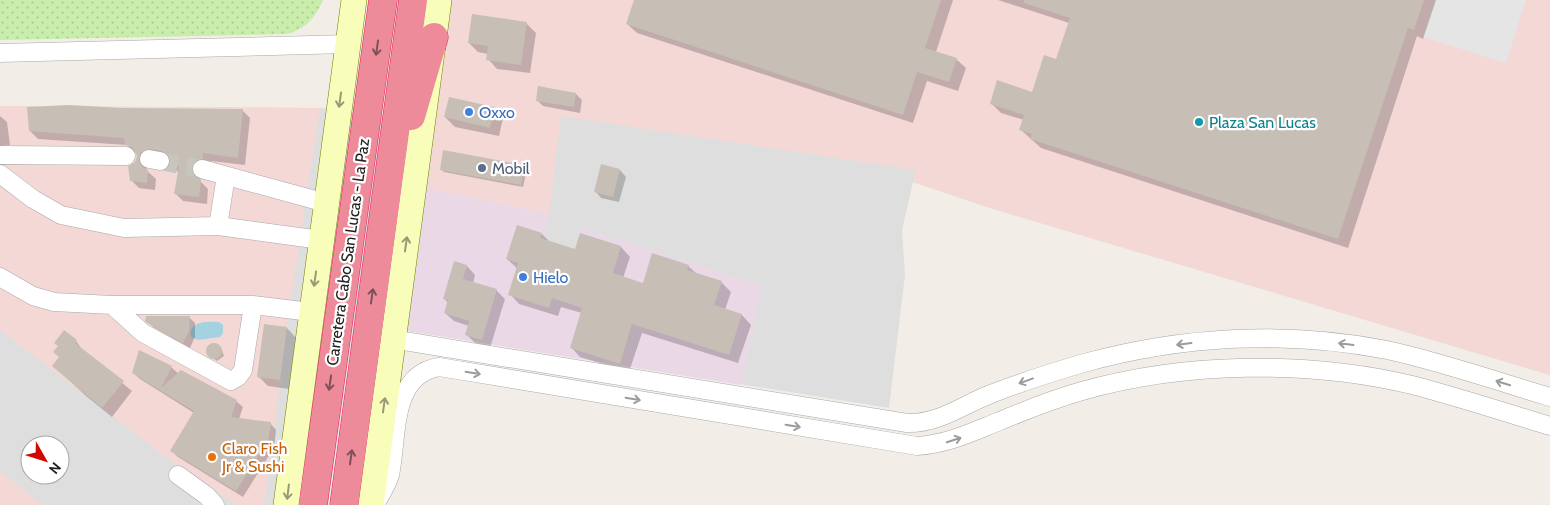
<svg xmlns="http://www.w3.org/2000/svg" width="1550" height="505" viewBox="0 0 1550 505" font-family="Cabin,sans-serif">
<style>
.residential{fill:#dfdede;fill-rule:evenodd}
.commercial{fill:#f3d8d6}
.industrial{fill:#ebd8e7}
.grass{fill:url(#grass-dots)}
.parking{fill:#e5e5e5}
.water{fill:#a5d2e1}
.shadow{fill:#0003}
.building{fill:#c7beb6}
.lines{fill:none;stroke-linecap:round;stroke-linejoin:round}
.street-tunnel{stroke:#c8c5bf;stroke-width:18;stroke-dasharray:18 9;stroke-linecap:butt}
.street-casing{stroke:#a8a8a8;stroke-width:19}
.secondary-casing{stroke:#6d8000;stroke-width:26}
.highway-casing{stroke:#e61e5c;stroke-width:29}
.street{stroke:#fff;stroke-width:18}
.secondary{stroke:#f8fdb9;stroke-width:25}
.highway{stroke:#ed8b9a;stroke-width:28}
.oneway{stroke:#7d5157}
.oneway2{stroke:#979a75}
.oneway3{stroke:#9b9b9b}
.shop-dot{fill:#3f7fe0;stroke:#fff;stroke-width:2}
.culture-dot{fill:#0f9aa8;stroke:#fff;stroke-width:2}
.service-dot{fill:#5c6f8a;stroke:#fff;stroke-width:2}
.food-dot{fill:#e8710a;stroke:#fff;stroke-width:2}
.labels{text-anchor:middle;dominant-baseline:central;stroke-width:4.5;stroke-linejoin:round;paint-order:stroke}
.shop-label{font-size:16px;fill:#366cbe;stroke:#fff;text-anchor:start}
.culture-label{font-size:16px;fill:#0d838f;stroke:#fff;text-anchor:start}
.service-label{font-size:16px;fill:#4e5e75;stroke:#fff;text-anchor:start}
.street-label{font-size:16px;fill:#212121;stroke:#fff}
.food-label{font-size:16px;fill:#c56008;stroke:#fff;text-anchor:start}
</style>
<defs>
<pattern id="grass-dots" width="8" height="8" patternUnits="userSpaceOnUse" patternTransform="scale(1.25)"><rect width="8" height="8" fill="#c9eeab"/><path d="M2 2h.1M6 6h.1" fill="none" stroke="#accc93" stroke-width="1.8" stroke-linecap="round"/></pattern>
</defs>
<rect width="100%" height="100%" fill="#f2eee7"/>
<path class="residential" d="M399,0H1550V375L987,207L913,182L902,230L905,275L889,408L354,322L328,505H0V106L320,108L383,116ZM30,445H60V475H30Z"/>
<path class="commercial" d="M450,0H1550V375L987,207L913,182L915,170L561,116L549,214L427,188Z
M0,106L320,108L291,299L264,505H237L176,465L0,330Z
M0,472L43,505H0Z"/>
<path class="industrial" d="M427,188L549,214L544,240L575,249L582,228L762,286L741,385L408,331Z"/>
<path class="grass" d="M0,0H323C315,18 306,29 287,34L0,40Z"/>
<path class="parking" d="M1435,0H1526L1506,63L1423,37Z"/>
<path class="water" d="M219,322L223,325V333L220,337L198,340L191,337C187,321 208,321 219,322Z"/>
<path class="shadow" d="M635,0H953L936,52L956,59L966,68L958,91L927,81L913,123L637,33L627,24Z
M998,0H1436L1423,39L1417,36L1348,248L1041,148L1021,130L1024,120L1001,113L991,103L1033,93L1057,61L1069,23Z
M526,23L536,33L530,73L497,69L488,59V54L478,52L469,43Z
M576,94L582,100L580,113L543,106L537,100Z
M450,98L494,108L503,118L499,136L455,127L445,117Z
M121,109L242,110L250,118L245,165L211,161L210,166L199,174L201,182L208,189L207,204L183,201L175,193L179,173L171,165V158L159,156L149,160L146,170L156,179L155,190L139,188L131,180L138,155L127,145L38,139L30,131Z
M0,116L7,122L10,145L0,146Z
M444,152L524,166L527,169L523,187L444,172L441,169Z
M620,170L626,177L619,202L601,198L595,191Z
M542,234L551,243L576,251L621,247L630,257L623,278L643,285L688,266L697,274L721,282L731,292L725,310L742,315L751,325L738,363L642,333L629,372L580,357L571,347L582,313L561,307L558,316L519,304L510,294L518,269L507,259Z
M467,266L475,275L473,283L496,290L505,299L490,348L475,343L466,334L469,326L454,321L445,313L448,303L444,298Z
M189,317L195,323V337L190,348L153,327L147,320Z
M265,326L287,328L296,338L289,389L268,386L258,376Z
M76,341L84,352L132,391L112,417L86,396L54,366Z
M215,345L222,350L224,356L217,361L208,354V348Z
M171,367L179,374L236,401L243,407L239,419L270,423L276,430L273,456L270,454L243,497L178,457L171,450L194,413L140,379L133,373Z"/>
<path class="building" d="M634,0H941L925,48L957,58L949,82L917,72L903,115L626,24Z
M1024,0H1424L1414,30L1408,28L1338,239L1030,139L1032,134L1019,130L1024,115L990,104L997,80L1032,92L1044,55L1056,59L1070,18L1024,3Z
M472,14L527,22L521,65L486,60L488,46L468,43Z
M538,86L576,93L574,107L536,101Z
M449,97L494,107L490,128L444,117Z
M69,105L121,108L243,109L238,158L203,153V159L194,162L192,172L201,180L199,197L174,194L179,166L169,165L170,157L162,151L150,149L141,152L139,162L143,167L148,170L147,183L130,181L128,166L135,162L137,156L132,147L125,145L124,138L29,131L27,107Z
M443,150L524,165L521,185L440,170Z
M601,164L620,169L613,197L594,192Z
M517,225L542,233L540,238L575,249L580,233L621,246L613,273L643,283L652,253L689,265L687,270L722,281L714,305L742,314L729,355L632,324L620,364L570,348L582,308L552,298L549,308L508,295L518,263L506,259Z
M454,261L467,265L463,279L497,289L482,340L465,335L469,321L444,313L448,300L443,299Z
M146,316H190L189,331L183,343L149,324L145,321Z
M264,324L287,327L280,380L257,377Z
M64,330L77,340L75,343L124,381L102,408L52,366L59,357L53,352L58,346L54,343Z
M206 351a8 8 0 1 1 16 0a8 8 0 1 1-16 0Z
M139,350L172,366L161,388L181,370L237,400L231,417L271,422L267,450L263,448L236,491L170,451L194,411L132,373Z"/>
<g class="lines">
<path class="street-tunnel" d="M160,161L202,169"/>
<defs>
<path id="street" d="M0,53L348,44
M0,155L126,156
M149,159L160,161
M202,169L326,203
M0,174L33,199L61,215L124,228L218,226L321,240
M218,226L226,176
M0,277L33,296L54,302L112,305L143,333L231,381L238,377L243,370L253,305
M112,305H253L311,312
M395,326L397,336L404,341L907,423C939,424 962,405 991,394C1022,382 1053,372 1084,363C1182,336 1287,330 1387,350C1442,362 1496,381 1550,397
M178,475L207,496L215,505
M376,503C381,494 387,485 390,475C398,438 390,375 439,367L917,446C948,444 972,432 1000,421C1026,410 1054,399 1082,391C1184,362 1308,360 1412,385C1458,397 1504,412 1550,426"/>
<path id="secondary" d="M286,505L354,0
M371,505L439,0"/>
<path id="highway" d="M411,116L434,37
M313,505L383,0
M344,505L413,0"/>
</defs>
<use href="#street" class="street-casing"/>
<use href="#secondary" class="secondary-casing"/>
<use href="#highway" class="highway-casing"/>
<use href="#street" class="street"/>
<use href="#secondary" class="secondary"/>
<use href="#highway" class="highway"/>
</g>
<defs><path id="oneway-shaft" d="M-6 0H5M1.5-3L5.5 0L1.5 3" fill="none" stroke-width="1.6" stroke-linecap="round" stroke-linejoin="round" transform="scale(1.25)"/></defs>
<g class="oneway">
<use href="#oneway-shaft" transform="translate(377 48) rotate(98)"/>
<use href="#oneway-shaft" transform="translate(372 296) rotate(-82)"/>
<use href="#oneway-shaft" transform="translate(330 383) rotate(98)"/>
<use href="#oneway-shaft" transform="translate(351 457) rotate(-82)"/>
</g>
<g class="oneway2">
<use href="#oneway-shaft" transform="translate(340 100) rotate(98)"/>
<use href="#oneway-shaft" transform="translate(406 244) rotate(-82)"/>
<use href="#oneway-shaft" transform="translate(315 279) rotate(98)"/>
<use href="#oneway-shaft" transform="translate(384 405) rotate(-82)"/>
<use href="#oneway-shaft" transform="translate(288 492) rotate(97)"/>
</g>
<g class="oneway3">
<use href="#oneway-shaft" transform="translate(1184 344) rotate(173)"/>
<use href="#oneway-shaft" transform="translate(1346 344) rotate(-173)"/>
<use href="#oneway-shaft" transform="translate(473 373) rotate(10)"/>
<use href="#oneway-shaft" transform="translate(1026 381) rotate(160)"/>
<use href="#oneway-shaft" transform="translate(1503 383) rotate(-163)"/>
<use href="#oneway-shaft" transform="translate(633 399) rotate(10)"/>
<use href="#oneway-shaft" transform="translate(793 426) rotate(10)"/>
<use href="#oneway-shaft" transform="translate(954 440) rotate(-18)"/>
</g>
<g class="shop-dot">
<circle cx="469" cy="112" r="5"/>
<circle cx="523" cy="277" r="5"/>
</g>
<circle class="culture-dot" cx="1199" cy="122" r="5"/>
<circle class="service-dot" cx="482" cy="168" r="5"/>
<circle class="food-dot" cx="212" cy="457" r="5"/>
<g class="labels">
<g class="shop-label">
<text x="479" y="112">Oxxo</text>
<text x="533" y="277">Hielo</text>
</g>
<g class="culture-label">
<text x="1209" y="122">Plaza San Lucas</text>
</g>
<g class="service-label">
<text x="492" y="168">Mobil</text>
</g>
<g class="street-label">
<text transform="translate(348 252) rotate(-82)">Carretera Cabo San Lucas - La Paz</text>
</g>
<g class="food-label">
<text x="222" y="448">Claro Fish<tspan x="222" dy="18">Jr &amp; Sushi</tspan></text>
</g>
</g>
<g transform="translate(45 460) rotate(129)"><circle r="24" fill="#ffffff" stroke="#a6a6a6"/>
<path d="M0-4L9 19L0 12L-9 19Z" fill="#d20700"/>
<text y="-8" font-size="14" font-weight="bold" text-anchor="middle" fill="#212121">N</text>
</g>
</svg>
